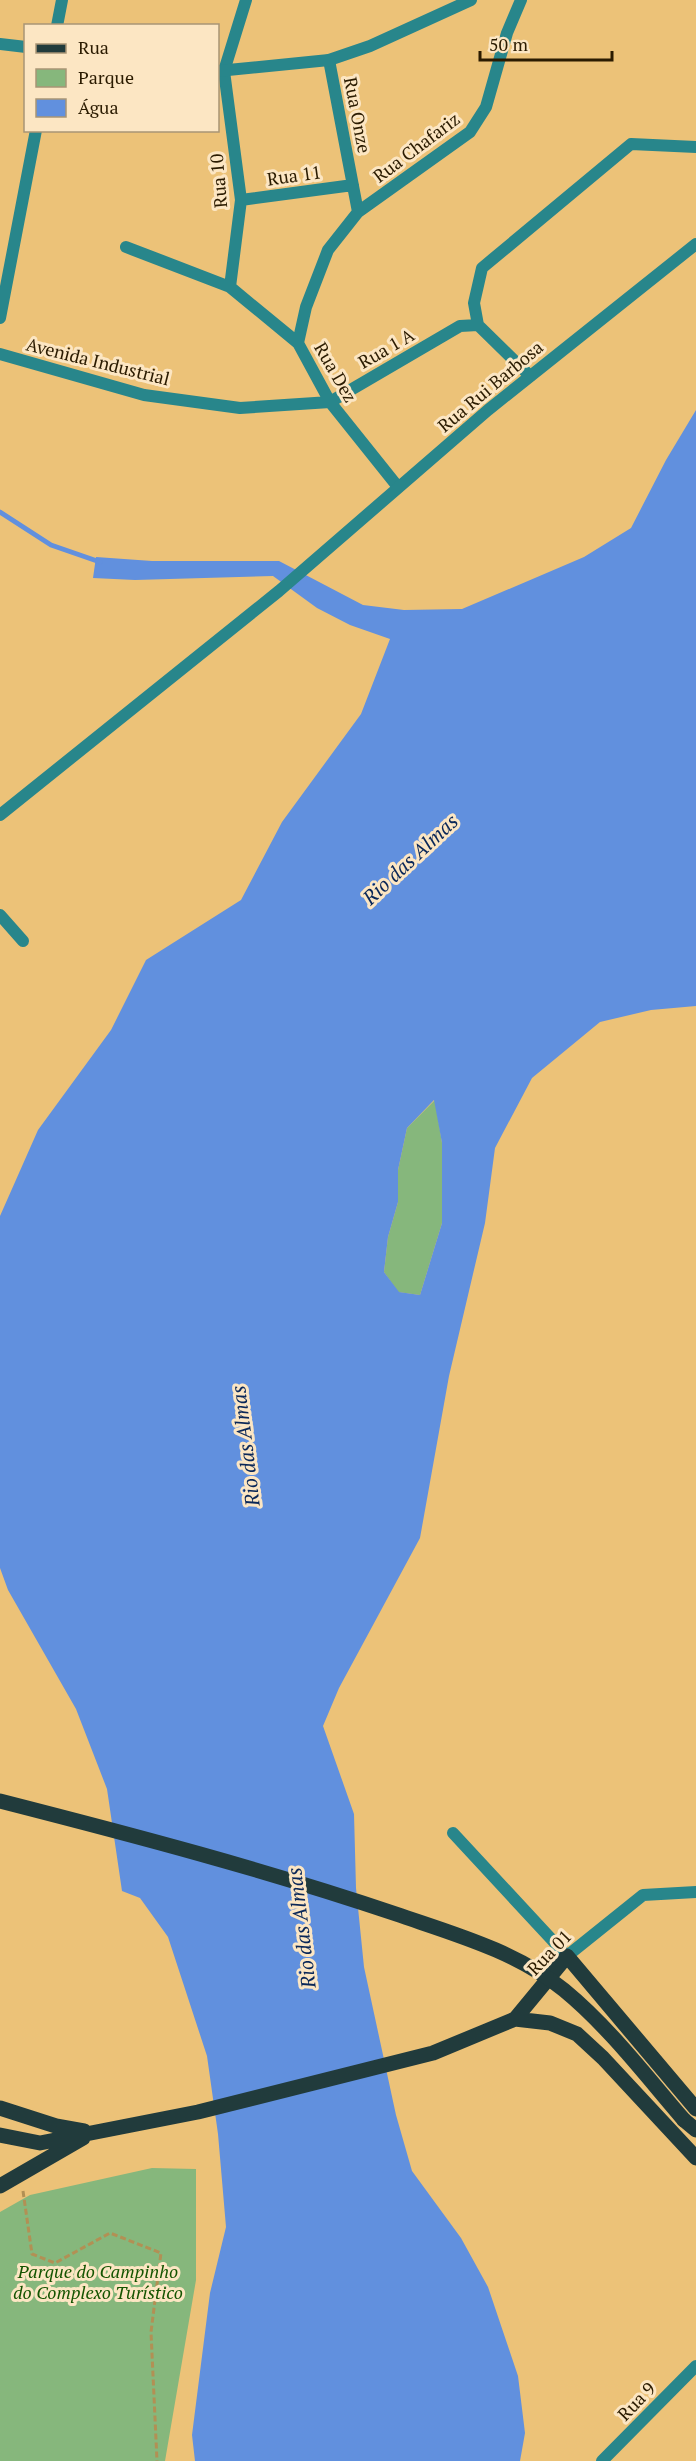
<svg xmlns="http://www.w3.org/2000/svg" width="696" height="2461" viewBox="0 0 696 2461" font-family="'PT Serif',serif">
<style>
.green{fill:#86b77c}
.water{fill:#6190de;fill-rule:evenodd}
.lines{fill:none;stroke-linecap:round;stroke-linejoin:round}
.stream{stroke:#6190de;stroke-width:5}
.path{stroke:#b29054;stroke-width:3;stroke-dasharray:6 3;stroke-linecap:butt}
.minor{stroke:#28868b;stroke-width:12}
.tertiary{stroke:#28868b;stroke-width:12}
.primary{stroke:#213b3c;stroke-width:15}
.primary-bridge{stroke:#213b3c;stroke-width:15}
.labels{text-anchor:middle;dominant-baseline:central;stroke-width:6;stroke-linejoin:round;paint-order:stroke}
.street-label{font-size:18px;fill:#2b1b00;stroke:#fce6c3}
.park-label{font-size:18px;font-style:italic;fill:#145400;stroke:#fce6c3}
.water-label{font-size:20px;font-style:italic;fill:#0a2758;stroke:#fce6c3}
</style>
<rect width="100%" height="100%" fill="#ecc278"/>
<path class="green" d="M435,1100L442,1143V1223L420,1295L398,1292L384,1272L388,1237L398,1202V1170L407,1128Z
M152,2168L196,2169V2280L165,2461H0V2212L30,2195Z"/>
<path class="water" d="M696,410V1006L651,1010L600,1022L532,1078L495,1148L485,1223L449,1376L420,1538L339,1688L323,1726L354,1814L356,1888L364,1967L396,2115L412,2171L461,2238L488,2287L518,2376L525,2433L520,2461H195L192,2435L210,2293L226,2227L218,2134L207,2056L168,1937L140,1898L122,1891L107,1789L76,1709L8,1590L0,1568V1216L38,1130L111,1030L146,960L241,900L282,822L361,714L390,639L350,625L317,608L273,576L135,580L93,578L96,557L152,561H279L363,605L404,610L462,609L584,557L631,528L666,460ZM434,1100L442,1143V1223L420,1295L399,1292L384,1272L388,1237L398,1202V1170L407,1128Z"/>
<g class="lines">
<path class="stream" d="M0,512L51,545L100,562"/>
<path class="path" d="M23,2191L32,2254L55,2263L110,2233L161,2253L151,2332L157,2461"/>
<path class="minor" d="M57,26L62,0
M329,60L358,212
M241,200L353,185
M126,247L230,287L298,343L330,402L398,487
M230,287L241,200L224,71L246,0
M0,318L36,130
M478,325L474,303L482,268L631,144L696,147
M298,343L306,307L328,250L358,212L470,132L486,107L507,33L521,0
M0,354L144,395L240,408L330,402L460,326L478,325L530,376
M0,915L23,941
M453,1833L567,1956
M602,2461L696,2366"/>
<path class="tertiary" d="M0,44L26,47
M218,71L329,60L370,46L471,0
M0,815L279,591L488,410L696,244
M567,1956L643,1895L696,1892"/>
<path class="primary" d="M515,2019L550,2023L577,2034L603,2058L696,2158
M0,2108L56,2126L84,2131
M684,2120L696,2130
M0,2135L40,2143L198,2112L433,2053L515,2019L567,1956L696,2109
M0,2186L83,2138"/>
<path class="primary-bridge" d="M0,1801C133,1835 266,1870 396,1914C454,1934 516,1951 564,1990C609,2027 646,2076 684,2120"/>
</g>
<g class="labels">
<g class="street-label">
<text transform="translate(358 115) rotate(79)">Rua Onze</text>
<text transform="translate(416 147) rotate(-37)">Rua Chafariz</text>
<text transform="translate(294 175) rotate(-8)">Rua 11</text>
<text transform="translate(218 181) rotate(-95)">Rua 10</text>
<text transform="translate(386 348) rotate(-30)">Rua 1 A</text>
<text transform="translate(98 361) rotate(14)">Avenida Industrial</text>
<text transform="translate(336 372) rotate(60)">Rua Dez</text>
<text transform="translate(490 386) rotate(-40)">Rua Rui Barbosa</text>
<text transform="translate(549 1952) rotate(-46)">Rua 01</text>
<text transform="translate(636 2401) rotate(-46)">Rua 9</text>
</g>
<g class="park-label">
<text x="98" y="2271">Parque do Campinho<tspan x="98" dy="21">do Complexo Turístico</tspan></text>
</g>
<g class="water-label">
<text transform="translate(410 859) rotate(-43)">Rio das Almas</text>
<text transform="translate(245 1446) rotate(-97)">Rio das Almas</text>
<text transform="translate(301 1928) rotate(-97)">Rio das Almas</text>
</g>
</g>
<rect x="24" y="24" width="195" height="108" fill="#fce6c3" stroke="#a89575" stroke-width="1.5"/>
<rect x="36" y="44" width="30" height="9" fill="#213b3c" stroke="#a89575" stroke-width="1.5"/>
<text x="78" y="54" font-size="18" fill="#2b1b00">Rua</text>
<rect x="36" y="69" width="30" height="18" fill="#86b77c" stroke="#a89575" stroke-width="1.5"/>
<text x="78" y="84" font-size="18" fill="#2b1b00">Parque</text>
<rect x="36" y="99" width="30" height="18" fill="#6190de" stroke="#a89575" stroke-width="1.5"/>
<text x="78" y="114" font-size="18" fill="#2b1b00">Água</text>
<path d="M480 51v9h132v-9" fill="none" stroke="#2b1b00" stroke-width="3"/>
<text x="489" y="51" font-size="18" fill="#2b1b00" stroke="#fce6c3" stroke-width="4.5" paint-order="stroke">50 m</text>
</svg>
